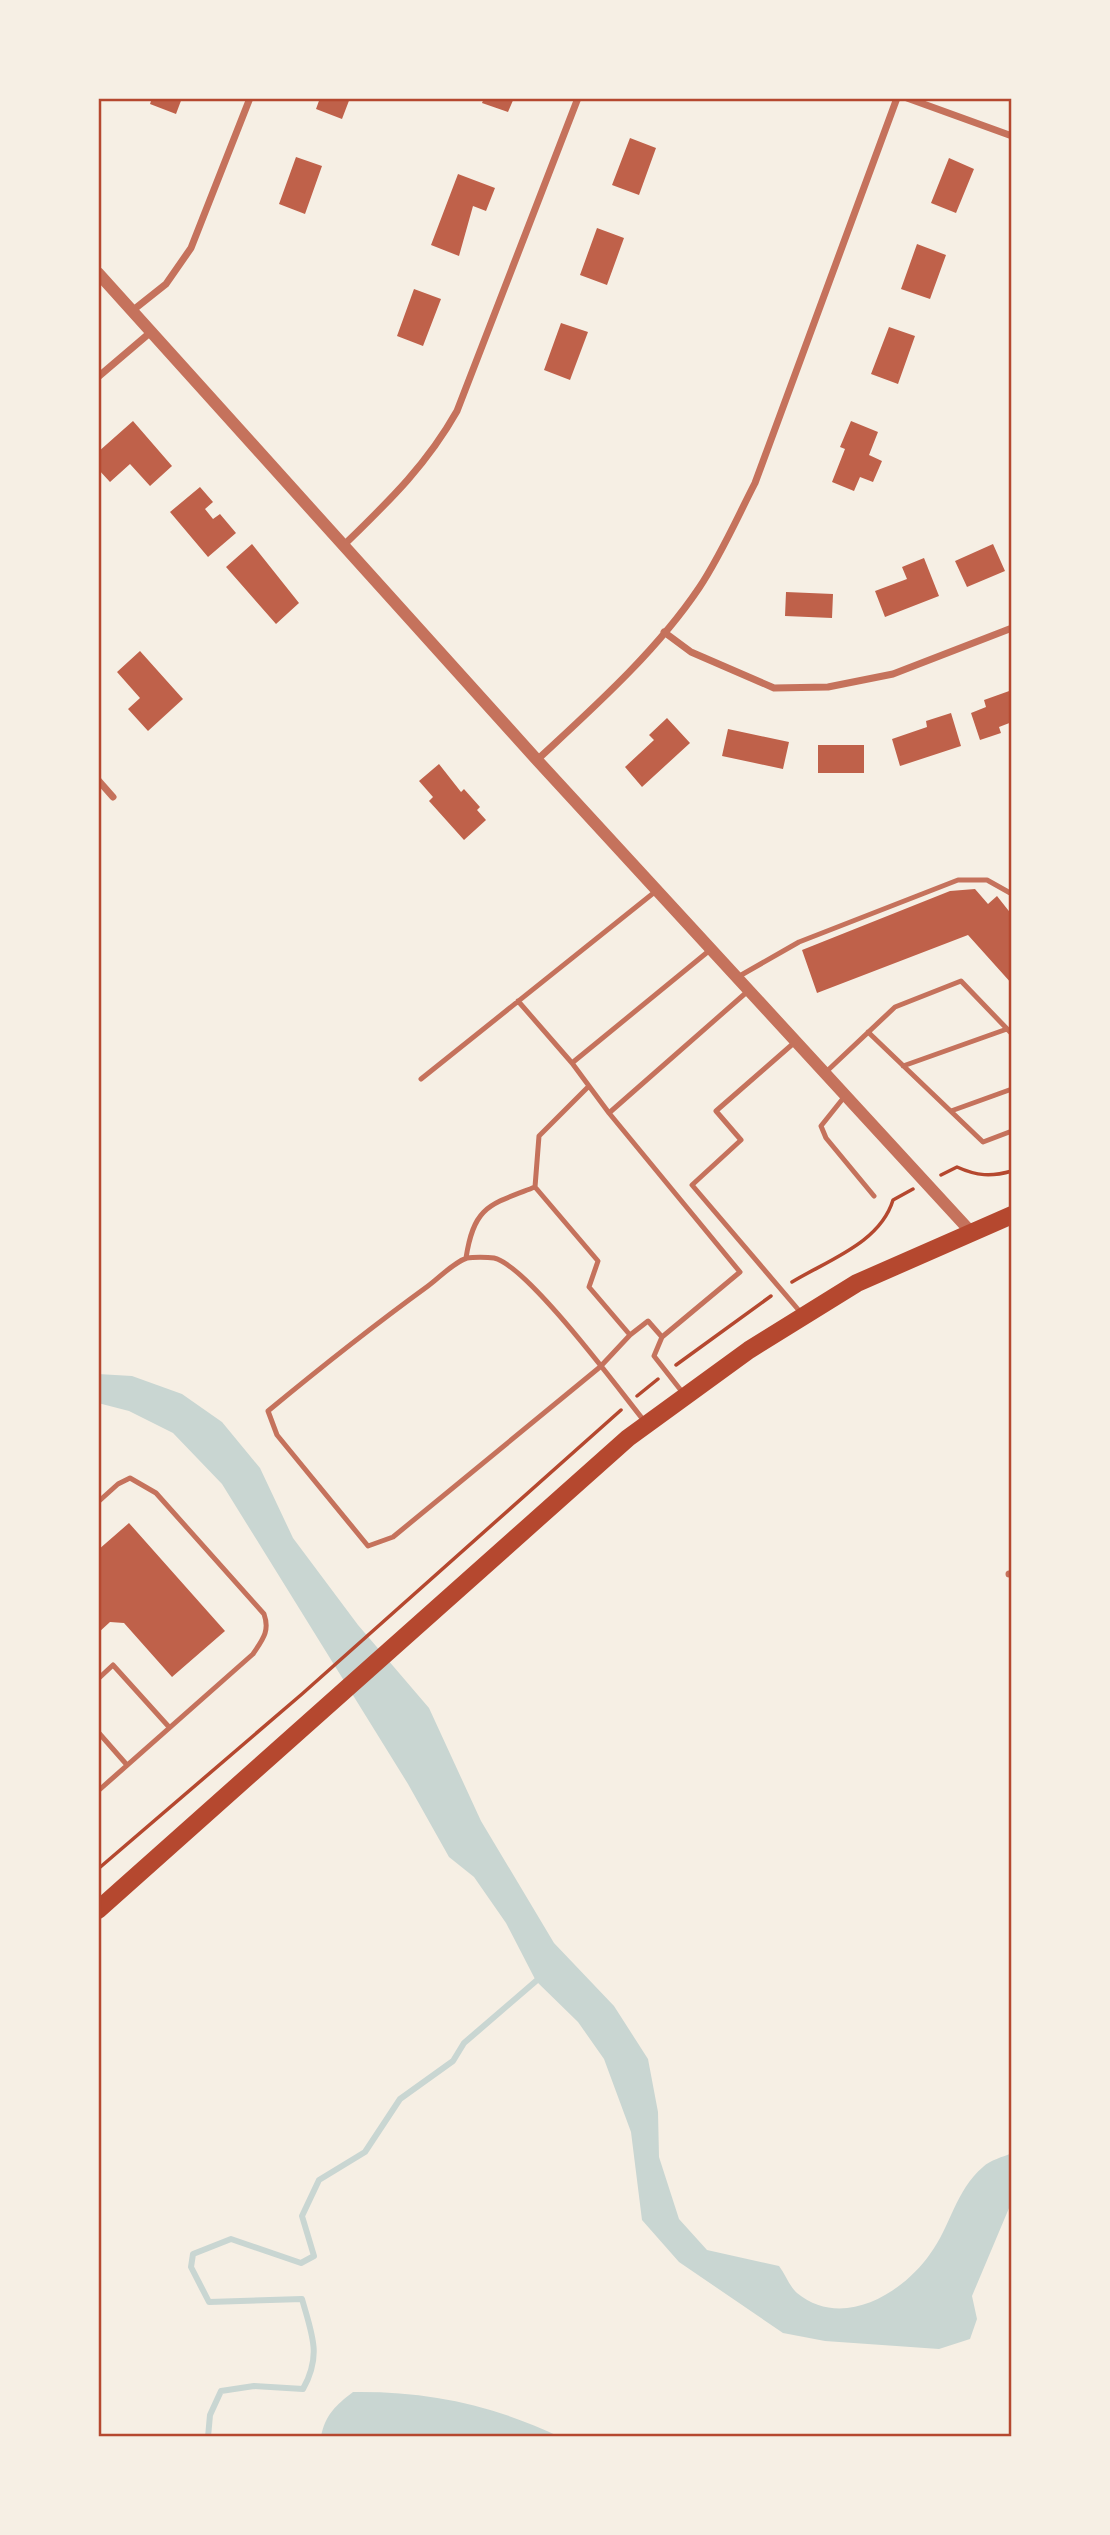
<svg xmlns="http://www.w3.org/2000/svg" width="1110" height="2535" viewBox="0 0 1110 2535" font-family="Jost,sans-serif">
<style>
.water{fill:#c9d6d2}
.lines{fill:none;stroke-linecap:round;stroke-linejoin:round}
.stream{stroke:#c9d6d2;stroke-width:6}
.building{fill:#bf614a}
.path{stroke:#b5482f;stroke-width:3.5}
.service{stroke:#c5725c;stroke-width:5}
.minor{stroke:#c5725c;stroke-width:7}
.tertiary{stroke:#c5725c;stroke-width:12}
.primary{stroke:#b5482f;stroke-width:18}
.neatline{fill:none;stroke:#b5482f;stroke-width:2.5}
</style>
<rect width="100%" height="100%" fill="#f6efe4"/>
<path class="water" d="M98,1374L132,1376L182,1394L222,1422L260,1468L293,1538L358,1625L429,1708L481,1821L554,1943L614,2006L648,2059L658,2112L659,2157L679,2219L707,2250L779,2266C785,2274 790,2287 797,2293C842,2330 902,2294 930,2254C951,2226 955,2191 983,2167C990,2160 1003,2157 1012,2153V2201L972,2296L977,2319L970,2339L939,2349L825,2341L783,2333L679,2262L642,2220L631,2132L604,2059L578,2022L536,1981L506,1923L474,1877L449,1857L408,1784L222,1484L173,1433L129,1411L98,1403Z
M353,2392C428,2391 493,2405 560,2437H321C325,2415 336,2405 353,2392Z"/>
<g class="lines">
<path class="stream" d="M208,2437L210,2415L221,2391L254,2386L303,2389C322,2355 312,2335 302,2299L209,2302L191,2267L193,2254L231,2239L301,2263L314,2256L302,2216L319,2180L365,2152L400,2099L453,2061L464,2043L536,1981"/>
</g>
<path class="building" d="M152,98H182L176,114L150,104Z
M320,98H350L342,119L316,109Z
M484,98H514L508,112L482,103Z
M630,138L656,148L639,195L612,185Z
M296,157L322,166L305,214L279,204Z
M949,158L974,169L956,213L931,203Z
M458,174L495,188L486,211L473,206L459,256L431,245Z
M597,228L624,238L607,285L580,275Z
M917,244L946,255L930,299L901,289Z
M414,289L441,299L423,346L397,336Z
M561,323L588,332L570,380L544,370Z
M889,327L915,336L898,384L871,374Z
M133,421L172,466L150,486L130,464L110,482L98,469V452Z
M851,421L878,432L869,455L882,461L873,482L860,477L854,491L832,482L845,449L840,447Z
M200,487L213,502L205,509L213,519L220,514L236,533L208,557L170,512Z
M252,544L299,603L276,624L226,567Z
M993,544L1005,571L967,587L955,561Z
M924,558L939,596L885,617L875,591L907,579L902,567Z
M786,592L833,594L832,618L785,616Z
M140,651L183,699L148,731L128,709L140,698L117,672Z
M1012,690V722L999,727L1001,733L980,740L971,713L986,707L984,700Z
M951,713L961,746L900,766L892,739L927,727L926,721Z
M667,718L690,743L642,787L625,767L654,740L649,735Z
M728,729L789,742L783,769L722,756Z
M818,745H864V773H818Z
M439,764L461,792L464,789L480,807L477,810L486,820L464,840L429,801L433,797L419,781Z
M975,889L988,904L997,896L1012,915V984L968,935L817,993L802,950L950,891Z
M129,1523L225,1631L172,1677L124,1623L110,1622L98,1633V1550Z"/>
<g class="lines">
<path class="path" d="M941,1175L957,1167C977,1176 991,1177 1012,1171
M792,1282C828,1260 880,1243 893,1200L913,1189
M676,1365L771,1296
M637,1396L658,1379
M98,1869L302,1694L621,1410"/>
<path class="service" d="M736,978L799,942L958,880H987L1012,894
M518,1001L572,1063L609,1113L748,991
M868,1032L983,1142L1012,1131
M795,1042L716,1111L741,1140L692,1185L802,1314
M572,1063L710,950
M903,1066L1007,1029
M826,1072L895,1007L961,981L1012,1034
M421,1079L656,891
M588,1087L539,1136L535,1187L598,1261L589,1287L630,1335L648,1321L662,1337L740,1272L609,1113
M845,1096L821,1126L826,1138L874,1196
M951,1111L1012,1089
M466,1258C474,1206 489,1205 535,1187
M630,1335L600,1367L393,1537L368,1546L277,1435L268,1411C320,1368 373,1326 428,1286C439,1278 454,1262 467,1258C473,1257 487,1257 494,1258C527,1265 620,1391 645,1422
M662,1337L654,1356L683,1393
M98,1502L118,1484L130,1478L156,1493L264,1614C270,1631 263,1639 253,1654L98,1791
M98,1679L113,1665L169,1727
M98,1732L127,1765"/>
<path class="minor" d="M907,98L1012,136
M132,311L166,284L191,248L250,98
M98,377L152,331
M343,546C388,502 426,466 457,411L578,98
M664,632L691,652L774,688L828,687L893,674L1012,628
M537,760C593,708 656,652 699,588C721,555 737,518 755,483L897,98
M98,780L113,797
M1009,1574H1012"/>
<path class="tertiary" d="M98,273L537,760L971,1232"/>
<path class="primary" d="M98,1910L628,1438L749,1350L857,1283L1012,1215"/>
</g>
<rect width="1110" height="2535" fill="none" stroke="#f6efe4" stroke-width="200"/>
<rect x="100" y="100" width="910" height="2335" class="neatline"/>
</svg>
